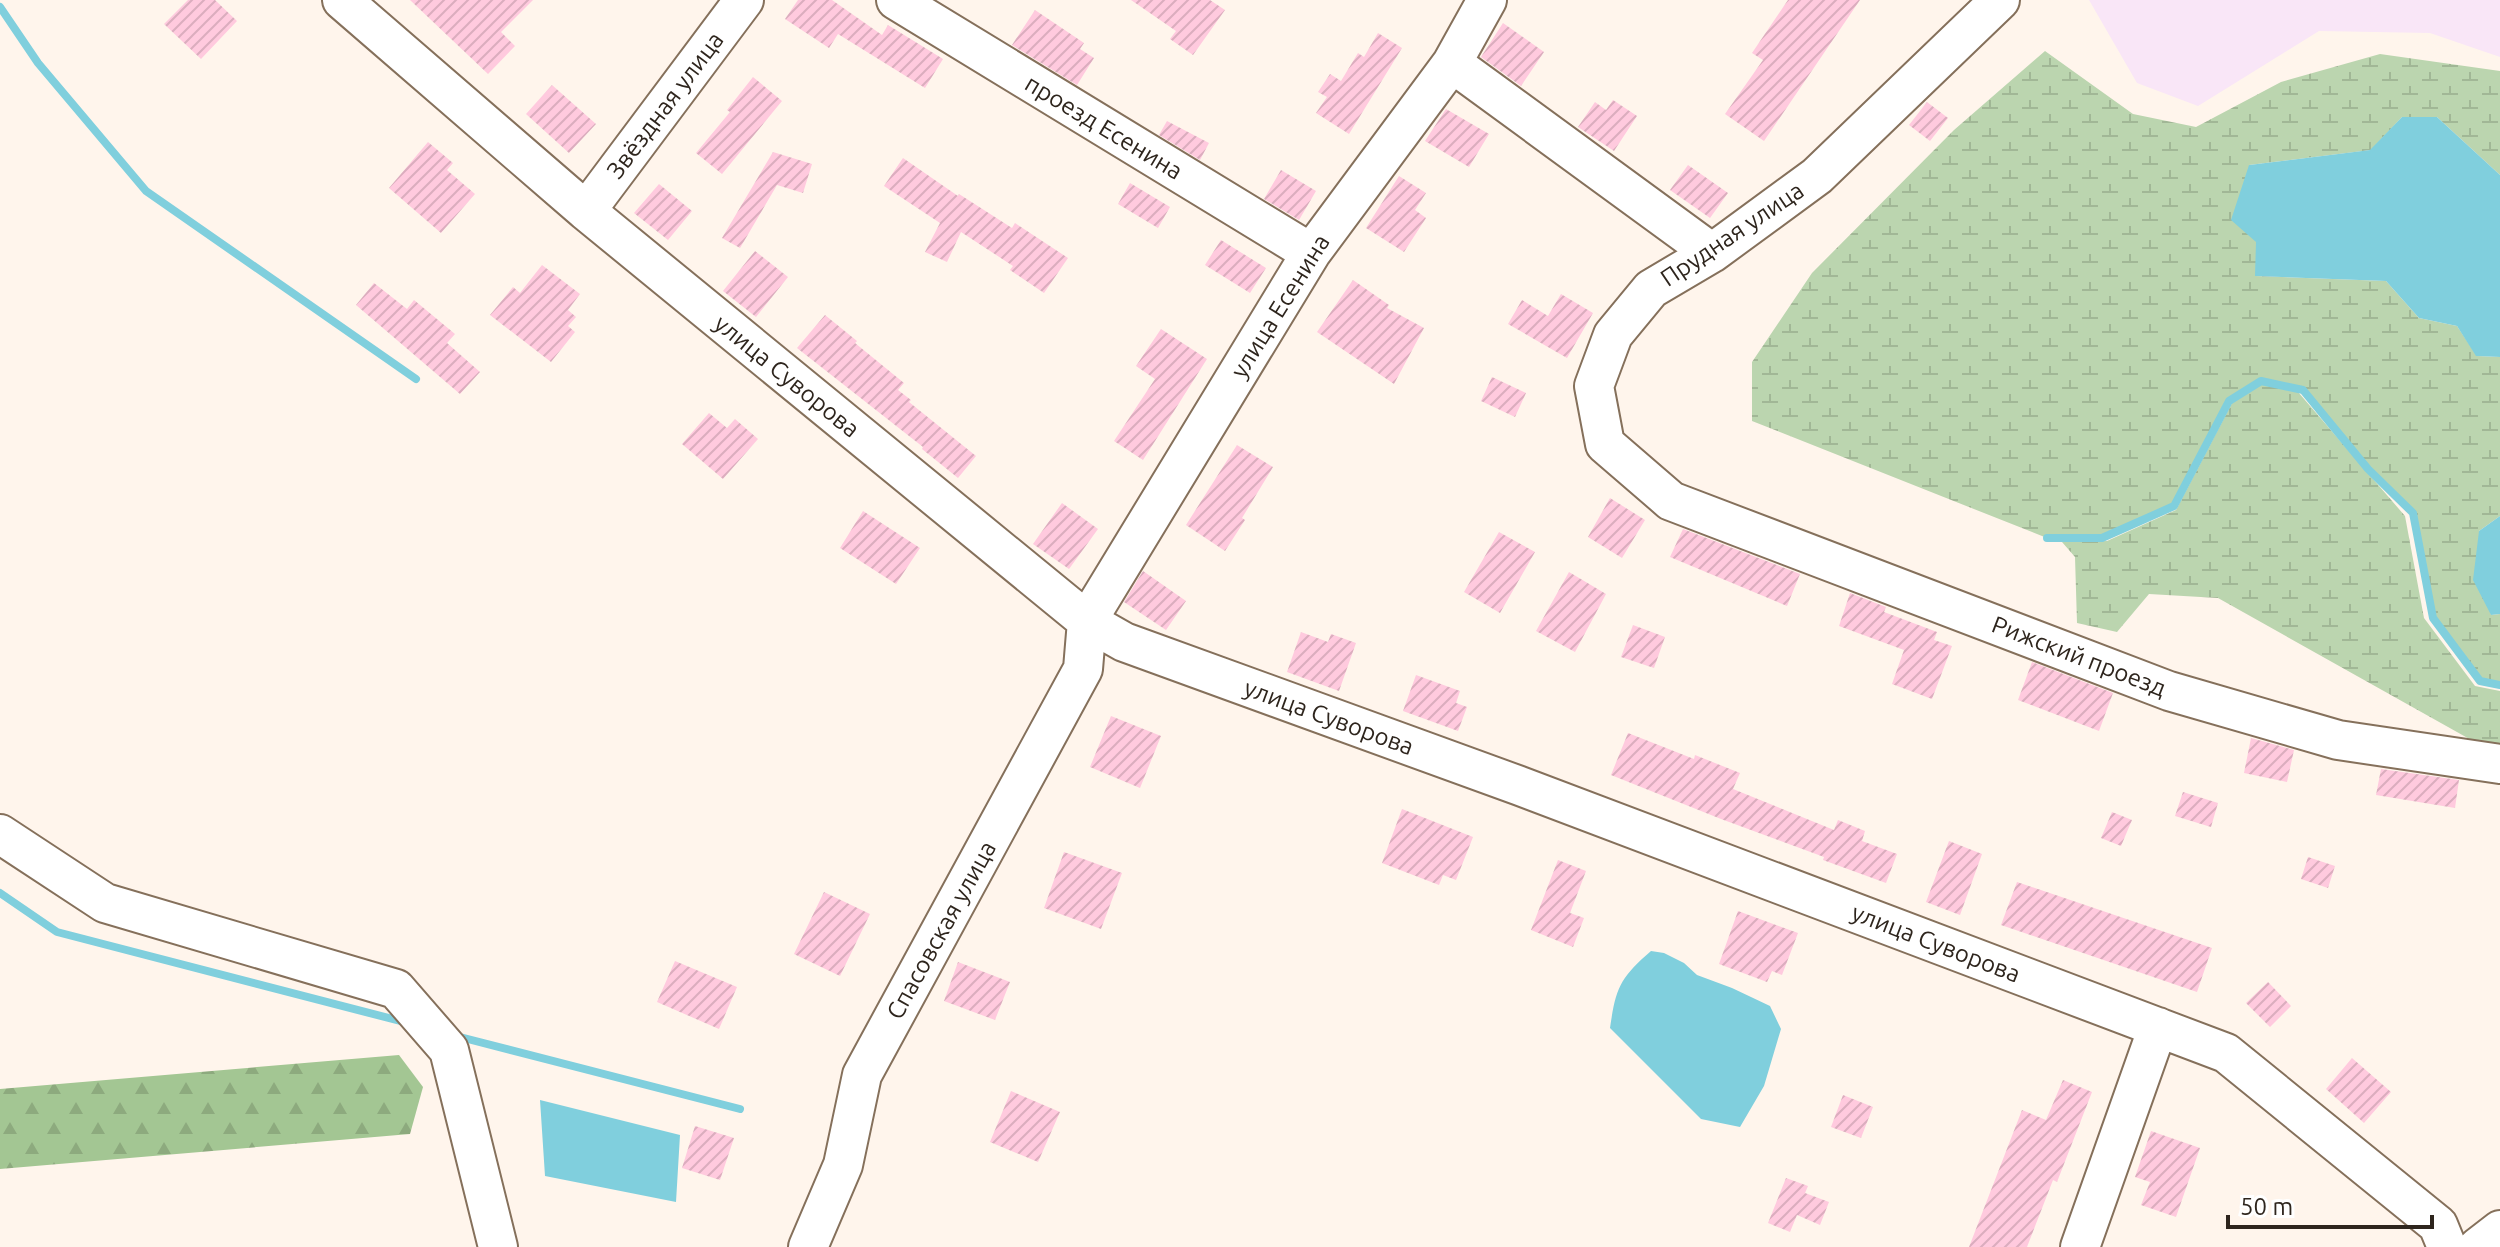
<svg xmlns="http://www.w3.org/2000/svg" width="2500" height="1247" viewBox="0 0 2500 1247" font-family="Ubuntu,sans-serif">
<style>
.industrial{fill:#f9e6f7}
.forest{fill:url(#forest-firs)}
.wetland{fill:url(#wetland-marsh)}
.water{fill:#80cfdd}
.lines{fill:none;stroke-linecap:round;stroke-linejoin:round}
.stream{stroke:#80cfdd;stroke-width:8}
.building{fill:url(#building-hatch)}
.minor-casing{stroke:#85705b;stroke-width:42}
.minor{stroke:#fff;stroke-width:38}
.labels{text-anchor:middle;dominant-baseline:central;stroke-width:8;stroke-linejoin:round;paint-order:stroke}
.street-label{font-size:24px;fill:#2e251d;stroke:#fff}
</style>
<defs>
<pattern id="forest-firs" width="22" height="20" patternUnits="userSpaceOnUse" patternTransform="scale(2)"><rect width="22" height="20" fill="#a3c693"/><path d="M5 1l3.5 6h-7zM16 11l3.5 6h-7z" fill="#8daa7e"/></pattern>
<pattern id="wetland-marsh" width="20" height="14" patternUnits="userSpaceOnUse" patternTransform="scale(2)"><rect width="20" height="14" fill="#bbd5af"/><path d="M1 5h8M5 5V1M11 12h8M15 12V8" fill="none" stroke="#a1b796"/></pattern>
<pattern id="building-hatch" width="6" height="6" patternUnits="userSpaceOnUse" patternTransform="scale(2)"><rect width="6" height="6" fill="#ffcade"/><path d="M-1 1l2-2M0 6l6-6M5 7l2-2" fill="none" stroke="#dbadbe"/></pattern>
</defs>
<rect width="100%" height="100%" fill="#fff5ec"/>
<path class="industrial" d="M2089,0H2500V57L2430,33L2319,31L2198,106L2137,83Z"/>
<path class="forest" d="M399,1055L423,1087L410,1134L0,1169V1089Z"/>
<path class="wetland" d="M2045,51L2133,114L2196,127L2281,82L2380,54L2500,71V175L2437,117H2402L2371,150L2249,165L2256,242V276L2386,281L2419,318L2457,326L2477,356L2500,357V516L2479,531L2491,615L2500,614V685L2480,681L2433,618L2413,513L2368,469L2302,390L2261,381L2229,401L2174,506L2102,538H2047L1752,421V362L1812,273L1954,130Z
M2262,384L2298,392L2405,516L2424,618L2475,686L2500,691V744L2473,741L2218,598L2149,594L2117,632L2077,623L2075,557L2062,542L2107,541L2176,510L2232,403Z"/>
<path class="water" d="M2402,117H2437L2500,175V357L2476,356L2457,326L2419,318L2386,281L2255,276L2256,242L2231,220L2249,165L2370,150Z
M2500,516V614L2491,615L2473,580L2479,531Z
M1651,951L1664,953L1684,963L1697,975L1732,988L1770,1006L1781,1029L1764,1086L1740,1127L1701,1119L1610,1028C1616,987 1620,978 1651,951Z
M540,1100L680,1135L676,1202L545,1176Z"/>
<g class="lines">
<path class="stream" d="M0,7L38,63L146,191L416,379
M2047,538H2102L2174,506L2229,401L2261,381L2303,390L2368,469L2413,513L2433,618L2480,681L2500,685
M0,893L57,932L408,1023
M456,1036L740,1109"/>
</g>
<path class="building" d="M188,0H215L237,21L201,59L164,24Z
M410,0H533L501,32L515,46L488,74Z
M798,0H832L882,35L888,25L943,59L925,88L838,34L829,48L785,19Z
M1131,0H1210L1225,10L1193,55L1170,39L1176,31Z
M1788,0H1860L1764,141L1725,114L1763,60L1752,53Z
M1035,10L1084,43L1080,49L1094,58L1077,85L1012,45Z
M1503,23L1544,52L1521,86L1481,57Z
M1378,33L1402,48L1349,134L1316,113L1327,97L1318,92L1330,74L1341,81L1358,53L1364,57Z
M753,77L782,101L722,174L696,153L730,112L727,110Z
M552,85L596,124L569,153L526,114Z
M1613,100L1637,116L1614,151L1578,127L1595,102L1606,110Z
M1927,102L1948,118L1930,141L1909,125Z
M1446,109L1489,134L1469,167L1425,141Z
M1167,121L1209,143L1200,160L1159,135Z
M428,142L453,163L447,170L475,194L441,233L389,188Z
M773,152L812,164L803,193L777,185L740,248L722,238Z
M903,158L958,196L959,194L1012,228L1015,223L1068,258L1044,293L1010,270L1013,266L961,232L947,262L925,252L940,223L884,186Z
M1688,165L1728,193L1710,218L1670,190Z
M1281,170L1316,191L1299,220L1264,199Z
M1399,176L1426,193L1415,210L1426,218L1404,252L1366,228Z
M1130,183L1170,207L1158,228L1118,204Z
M659,184L692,211L668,240L634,213Z
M1221,240L1266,268L1250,293L1205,265Z
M755,251L788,277L756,317L723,291Z
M542,265L580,294L568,310L576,317L568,326L575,332L551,362L490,315L513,287L520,293Z
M1353,280L1389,305L1387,308L1424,328L1394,384L1317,332Z
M374,283L407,309L414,300L455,334L447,343L480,372L460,394L356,305Z
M1561,294L1593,313L1567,358L1508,324L1522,300L1548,316Z
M825,315L857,341L855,343L904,383L898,390L911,400L909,402L976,456L958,478L922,449L923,447L797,348Z
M1161,329L1207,359L1143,460L1114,441L1155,379L1136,366Z
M1492,377L1526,393L1515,417L1481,401Z
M709,413L727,428L735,419L758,439L723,479L682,444Z
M1237,445L1273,467L1242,518L1245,520L1225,551L1186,525Z
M1610,498L1645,520L1622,558L1588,537Z
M1062,503L1098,529L1069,569L1033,544Z
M863,511L920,548L896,584L840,548Z
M1683,529L1800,574L1787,606L1670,557Z
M1499,532L1535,552L1500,613L1464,592Z
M1143,571L1186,601L1166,630L1124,602Z
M1569,572L1606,594L1575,652L1536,631Z
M1850,593L1886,607L1884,612L1937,632L1934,640L1952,646L1932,699L1892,684L1904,650L1839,626Z
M1633,625L1665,637L1654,668L1621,657Z
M1301,632L1328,642L1331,634L1356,643L1339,691L1287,672Z
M2032,662L2113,693L2099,731L2018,700Z
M1416,675L1460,691L1456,703L1467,707L1458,731L1403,711Z
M1111,716L1161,736L1140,788L1090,767Z
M1628,733L1694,759L1695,755L1740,773L1733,789L1834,830L1838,820L1865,831L1862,841L1897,854L1886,883L1823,860L1824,857L1721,819L1611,775Z
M2251,738L2294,750L2287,782L2244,773Z
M2381,769L2459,780L2455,808L2376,795Z
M2183,792L2218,803L2211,827L2175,816Z
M1402,809L1473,837L1456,880L1443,875L1439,885L1382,863Z
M2112,812L2132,820L2121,846L2101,838Z
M1949,841L1982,854L1960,915L1926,902Z
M1064,852L1122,873L1101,929L1044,908Z
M2308,857L2335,866L2328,888L2301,879Z
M1558,860L1586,871L1570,913L1584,918L1573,947L1531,930Z
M2017,882L2212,948L2197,992L2001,925Z
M824,892L870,914L840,976L794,954Z
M1738,911L1798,933L1782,975L1772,971L1767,982L1719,964Z
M675,961L737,987L719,1029L657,1002Z
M958,962L1010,982L995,1020L944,1001Z
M2268,982L2291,1006L2270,1027L2246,1003Z
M2352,1058L2391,1092L2364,1123L2326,1089Z
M2063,1080L2092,1092L2057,1182L2053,1180L2027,1247H1969L2022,1110L2046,1120Z
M1011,1091L1060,1112L1038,1162L990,1142Z
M1843,1095L1873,1107L1861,1138L1831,1127Z
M695,1126L734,1138L720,1180L682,1168Z
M2151,1131L2200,1148L2176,1217L2141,1205L2150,1182L2135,1177Z
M1786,1178L1808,1186L1805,1193L1829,1202L1820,1225L1797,1215L1790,1232L1768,1223Z"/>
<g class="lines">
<defs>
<path id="minor" d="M342,0L586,211L1087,621L1124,642L1520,786L2226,1053L2438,1225L2447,1247
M896,0L1311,253
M2000,0L1817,176L1712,253L1651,289L1613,335L1594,386L1605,444L1671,501L2169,691L2338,740L2500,764
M1452,63L1712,253
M586,211L744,0
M0,834L105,903L396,989L449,1050L498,1247
M808,1247L843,1165L862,1075L1083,669L1087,621L1311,253L1452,63L1487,0
M2080,1247L2158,1027
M2478,1247L2500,1230"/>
</defs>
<use href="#minor" class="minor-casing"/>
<use href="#minor" class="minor"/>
</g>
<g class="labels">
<g class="street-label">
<text transform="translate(665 105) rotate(-53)">Звёздная улица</text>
<text transform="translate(1104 127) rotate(31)">проезд Есенина</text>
<text transform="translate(1732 234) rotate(-34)">Прудная улица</text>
<text transform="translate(1280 306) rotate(-58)">улица Есенина</text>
<text transform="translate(787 376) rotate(39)">улица Суворова</text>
<text transform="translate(2079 656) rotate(21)">Рижский проезд</text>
<text transform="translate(1329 717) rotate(20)">улица Суворова</text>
<text transform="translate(941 930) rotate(-61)">Спасовская улица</text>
<text transform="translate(1936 943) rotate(21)">улица Суворова</text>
</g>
</g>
<path d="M2228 1215v12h204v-12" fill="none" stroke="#2e251d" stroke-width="4"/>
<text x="2240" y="1215" font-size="24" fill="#2e251d" stroke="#ffffff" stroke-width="6" paint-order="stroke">50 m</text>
</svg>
